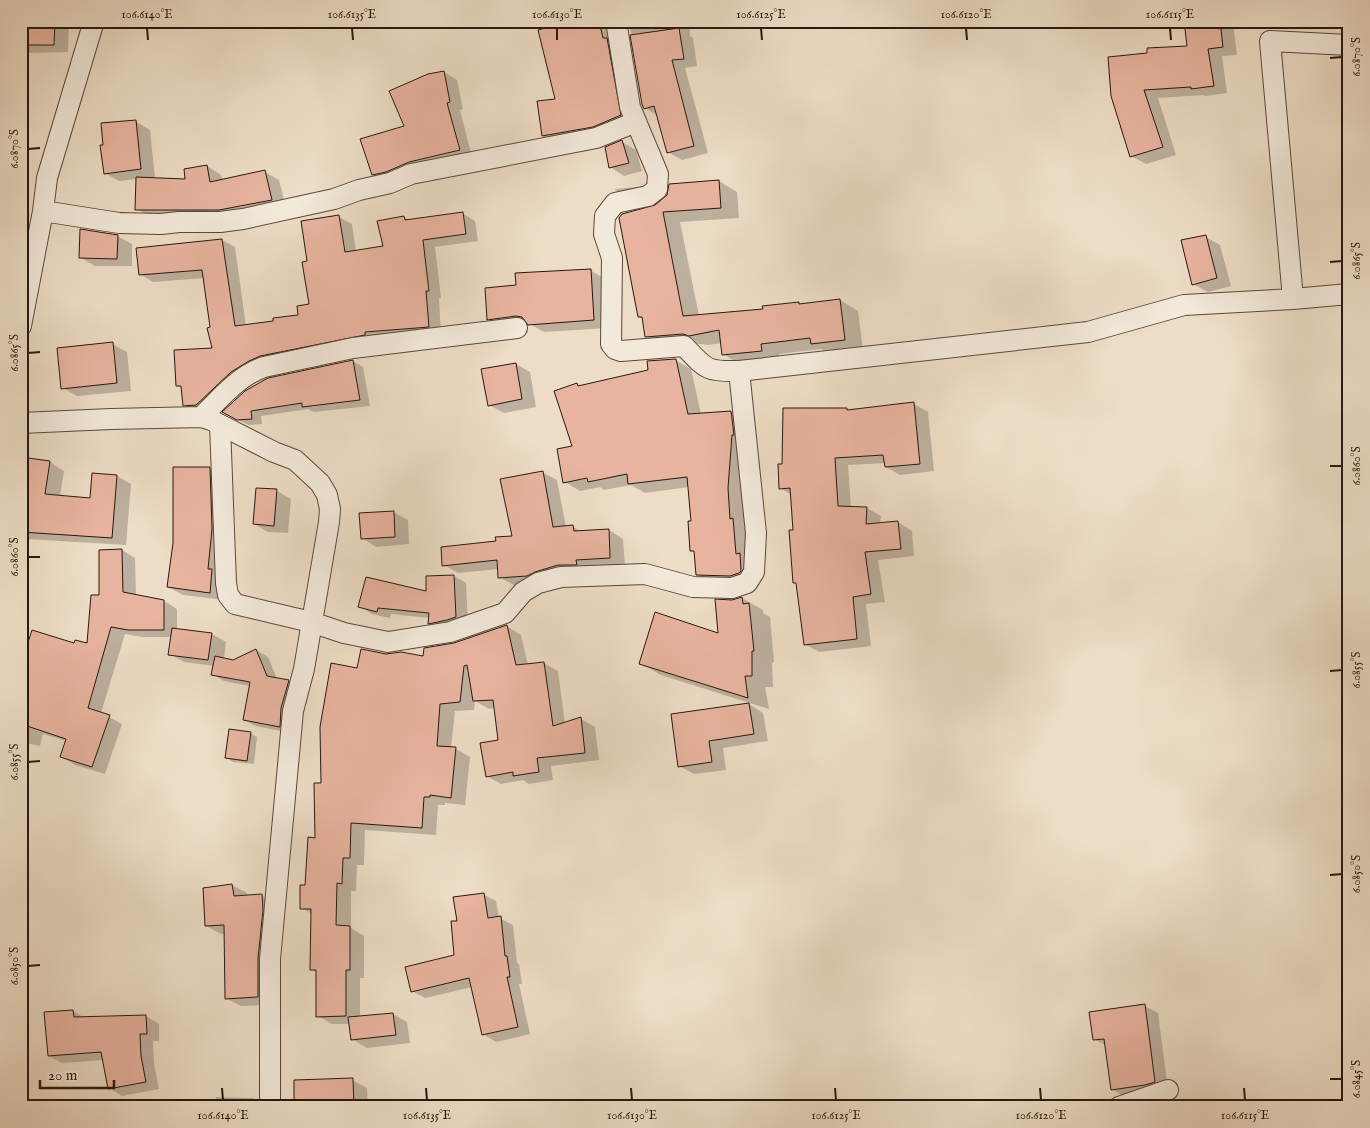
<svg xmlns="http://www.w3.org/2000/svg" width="1370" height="1128" viewBox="0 0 1370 1128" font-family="'IM FELL English',serif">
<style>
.shadow{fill:#0003}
.building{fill:#e8b4a0;stroke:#29170f}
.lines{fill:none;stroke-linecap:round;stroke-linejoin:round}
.street-casing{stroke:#5a483d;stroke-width:22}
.street{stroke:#f3e9da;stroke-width:20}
.ticks{fill:none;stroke:#29170f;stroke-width:2}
.neatline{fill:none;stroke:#29170f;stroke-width:2}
.ticks-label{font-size:12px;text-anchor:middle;fill:#29170f}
</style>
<rect width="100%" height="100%" fill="#edddc6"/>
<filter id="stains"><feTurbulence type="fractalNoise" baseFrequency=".004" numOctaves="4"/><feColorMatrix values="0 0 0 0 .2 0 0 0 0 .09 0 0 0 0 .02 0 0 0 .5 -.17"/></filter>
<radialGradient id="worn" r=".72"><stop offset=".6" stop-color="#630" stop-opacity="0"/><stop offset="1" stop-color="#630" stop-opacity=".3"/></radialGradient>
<path class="shadow" d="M21,21H69L68,52L28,53L21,49Z
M572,21H622L634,123L557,144L543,136L556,100Z
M629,21H689L690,36L693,38L697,66L685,68L708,153L682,160L668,152L658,116L645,108Z
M1185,21L1233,22L1237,55L1222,56L1227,93L1206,96L1203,95L1158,98L1176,155L1146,164L1131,156L1149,55L1188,47Z
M444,72L457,80L463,109L460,110L472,157L386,182L373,174Z
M135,121L150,130L155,179L187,180L207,166L221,175L223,181L265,172L279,180L286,208L151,217L137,209V179L119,181L105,173L104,146Z
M622,142L636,150L642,171L624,176L610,167Z
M719,181L737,192L739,218L680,222L699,316L764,310L798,303L802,305L840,300L858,311L863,350L830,354L821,349L779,354V361L741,365L723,354L722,343L708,345L702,344L664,347L646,336L644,319L639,316L656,207Z
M639,187L651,194L629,199L614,189Z
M462,213L475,221L478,241L435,247L441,298H439L441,334L262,368L197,412L184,405L182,388L177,385L213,349L204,278L153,282L140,274L222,240L235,247L246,326L300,316L310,305L308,262L339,217L352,224L356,252L384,247L404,217L411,221Z
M21,220L24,221L22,246H21Z
M117,236L132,244V266H95L81,258Z
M1206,237L1220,245L1231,286L1208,292L1193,284Z
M590,270L605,279L608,328L544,332L530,324L503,327L489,319L517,286Z
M112,344L127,352L131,391L77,396L63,388Z
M675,360L691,369L701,414L731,412L747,421L756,580L713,584L697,574L696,553L691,550L692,522L689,487L645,493L631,485L604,490L600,487L580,491L565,482L573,447L577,385L580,387L650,371Z
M353,361L363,367L370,406L314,412L308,409L261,416L262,424L249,425L234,418Z
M516,364L530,372L536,407L504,413L489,405Z
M914,404L928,412L934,471L900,475L886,467V463L848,465L851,508H867L881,516L880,524L898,522L912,531L914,556L878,560L885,602L866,604L871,646L819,652L805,644L796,583L795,582V531L792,495L780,488L783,465L846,409L850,411Z
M21,458L50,462L64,471L60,497L92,499L117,476L131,484L126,545L27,539L21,535Z
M209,468L224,477V600L183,595L168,587Z
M542,472L557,480L566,527H573L582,532L609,530L623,539L625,566L542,583L514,585L499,577V569L458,573L444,565L513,537Z
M277,491L291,499L288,533L268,532L254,524Z
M393,512L408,520L409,544L376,547L362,538Z
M122,550L135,558L136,596L164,601L177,609V629L212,634L226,642L224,659L233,661L256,650L268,657L277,679L288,681L300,688L291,733L256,726L244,720L250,686L224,681L212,674L214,666L184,662L170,654L172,637H142L125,634L101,713L122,724L105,774L75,765L62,757L66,741L43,734L40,746L21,742V668L75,645H88L100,597Z
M454,576L466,583L468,624L441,630L429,623L430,618L391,614L390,618L372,614L360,606L427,592Z
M742,598L763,610V613L770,617L774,662L772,663L773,687H765L769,709L661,675L640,663L720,634L732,601Z
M507,626L521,635L528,665L544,663L558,671L565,724L581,719L595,727L599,760L551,766L553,780L529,784L523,780L501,784L487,776L499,741L495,708L489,709L475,701L474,710L455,711L451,748L456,749L470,757L465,805L445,803V805H438L436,835L365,830L364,865H357L356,891H351V928L364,936V978H360V1017L393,1014L407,1022L410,1043L367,1048L352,1039L350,1024H332L318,1016V973L311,969L312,914L302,908L316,839L323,784L358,669L386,655L424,658L454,644Z
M749,704L763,713L768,741L723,748L726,770L694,774L679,766Z
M250,733L257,737L254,764L233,762L227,758Z
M232,885L247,893V896L261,895L276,904L272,1005L241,1006L226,998V934H221L206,926Z
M483,894L496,901L499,918L513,925L517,963L519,964L522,984H519L530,1034L496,1042L483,1034L472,987L425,998L412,991L455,956L458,922Z
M1145,1006L1158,1013L1168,1089L1125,1097L1112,1089L1107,1046L1094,1039Z
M73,1011L85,1018L146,1016L159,1024V1041H153L154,1064L159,1089L122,1096L109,1088L104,1060L62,1063L49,1056Z
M352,1080L367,1088L368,1107H296Z
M216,1097L253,1098L264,1104V1107H216Z"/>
<path class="building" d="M21,21H55L54,45H21Z
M571,21H599L603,38H607L621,115L593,127L542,136L537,101L555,99L538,30Z
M1184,21H1220L1223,47L1208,49L1214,86L1191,89V87L1144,90L1163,147L1130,157L1111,96L1108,57L1147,53V48L1187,46Z
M679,28L684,59L672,60L694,146L667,153L654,106L644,109L642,104L630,35Z
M444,71L450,102L447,103L460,150L409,162L386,172L372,175L360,139L404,126L389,91L428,74Z
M136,120L141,169L104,174L100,145H103L101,123Z
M622,140L629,163L609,168L605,147Z
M207,165L210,182L265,170L272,200L219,210H135L136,177L185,179L184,169Z
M719,180L721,208L663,212L683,316L763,309L762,306L799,302V304L840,299L845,340L811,344L810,338L761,344L762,351L722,355L719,330L689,336L683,334L645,337L642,317H638L619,218L622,214L655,205L667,195L669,184Z
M463,212L466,234L423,240L429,291H426L429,327L365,332V335L260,356L249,361L231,372L196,405L183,406L181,386H176L174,350L212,348L207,328L210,327L202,270L139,275L136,248L222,239L235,326L273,321V318L298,315L297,306L309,304L302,262L307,261L301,221L339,215L345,252L383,246L377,221L404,216L405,220Z
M80,229L118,235L117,259L79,258Z
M1206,235L1217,278L1192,285L1181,240Z
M591,269L594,320L528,325L522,317L516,316L487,320L485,288L516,285L515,273Z
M113,342L117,383L61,389L57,348Z
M676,359L688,414L731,411L734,435H732L728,488L730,519L733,518L736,554L740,553L741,571L739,573L730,576L696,575L694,551H690L688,521H691L687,477L628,484L627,474L588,482L587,478L563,483L557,449L572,446L554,391L577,383L578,386L648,370L647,361Z
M353,360L360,400L302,407V403L251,411L252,419L237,420L222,412L245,391L268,378Z
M516,363L522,399L488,406L481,369Z
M914,402L920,464L885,467L883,455L835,458L838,506L867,507L866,524L898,521L901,549L865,552L871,594L853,597L857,639L804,645L796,583H793L789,530H793L790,488L779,489L778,464H782L783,408H847V410Z
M21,457L50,461L45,494L90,498L92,473L117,475L112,538L21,532Z
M173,467H210L212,529L208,569H212L210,593L167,587L173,543Z
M543,471L553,527L573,525L574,531L609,529L610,558L576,560L577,565H558L535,572L527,576L498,578L497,560L442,566L441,547L496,541L495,537L512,536L500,479Z
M256,488L277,489L274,526L253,524Z
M394,511L395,537L361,539L359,513Z
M122,549L123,592L164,600V630H128L111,627L88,708L110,715L92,767L60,757L66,739L21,724V664L32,630L74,643L75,640L87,643L91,595H99V550Z
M454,575L456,617L447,620L428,624L429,613L378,608L377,612L358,607L366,577L426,591V576Z
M742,597L743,604L749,603L754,651H752V676H745L748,698L639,664L655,612L718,633L715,599L732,600Z
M507,625L516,665L544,662L553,726L581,717L585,753L537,758L539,772L513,776V772L486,777L480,743L498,740L493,700L473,701L467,665L464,666L460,702L440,704L437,746L456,747L451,798L430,795V797H424L422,828L351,823L350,858H343L342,884L337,883L336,925L350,926V970H346V1016L316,1017V970H310L311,909H300V885H305L308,837L315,838L314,783H321L320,727L331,663L357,668L361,649L386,654L401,652L423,656L424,648L454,643Z
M172,628L212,633L208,660L168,655Z
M256,649L267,676L289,680L281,708L280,727L243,720L250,682L211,675L215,656L233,660Z
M749,703L754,734L709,741L712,762L678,767L671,714Z
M229,729L251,732L247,761L225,758Z
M232,884L234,896L262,894L263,910L258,958V997L225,999L224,925L205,926L203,888Z
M484,893L488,918L501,916L505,956H507L510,977H507L518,1027L482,1035L469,978L411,992L405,967L454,955L451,921H457L453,897Z
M1145,1004L1155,1082L1145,1085L1111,1090L1104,1039L1093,1040L1089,1012Z
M73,1010L74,1017L146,1015L147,1034H140L141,1056L146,1082L108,1089L101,1052L48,1056L44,1012Z
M393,1013L396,1035L351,1040L348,1017Z
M353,1078L354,1107H294V1080Z"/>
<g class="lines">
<defs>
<path id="street" d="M616,21L630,107L658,174L657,189L648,196L615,203L605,216L604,234L612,258L611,344L615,349L621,351L684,346C706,369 706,372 739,371L1088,332L1184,305L1293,299L1349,294
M43,211L119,223L161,224L179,222H220L243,219L334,199L359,190L390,183L411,174L596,138L636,122
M1293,299L1270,41L1349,45
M21,326L43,211L47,178L94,21
M201,417C221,398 238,376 264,367L353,348L517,328
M21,423L111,419L201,417L211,420L274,452L295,460L320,483L327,495L330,509L329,522L304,669L293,711L270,959V1107
M220,425L226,583L228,595L235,604L311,622L344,633L388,642L450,632L505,613L523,592L538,583L561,577L645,574L693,587L732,588L747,583L754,572L756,533L739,371
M1119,1107L1168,1090"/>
</defs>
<use href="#street" class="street-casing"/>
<use href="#street" class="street"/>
</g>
<path class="ticks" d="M147,28L148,40M352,28L353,40M557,28V40M761,28L762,40M966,28L967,40M1170,28L1171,40M1330,58L1342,57M28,149L40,148M1330,262L1342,261M28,353L40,352M1330,466H1342M28,557H40M1330,671L1342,670M28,762L40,761M1330,875L1342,874M28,966L40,965M1330,1079H1342M222,1088L223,1100M426,1088L427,1100M631,1088L632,1100M835,1088L836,1100M1040,1088L1041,1100M1244,1088L1245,1100"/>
<rect width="1370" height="1128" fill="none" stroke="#edddc6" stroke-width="55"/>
<path d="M40 1080v8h74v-8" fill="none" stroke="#29170f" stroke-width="2.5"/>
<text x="48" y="1080" font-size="15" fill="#29170f" stroke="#f3e9da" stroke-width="4" paint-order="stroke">20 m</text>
<rect x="28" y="28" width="1314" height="1072" class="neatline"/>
<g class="ticks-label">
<text x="147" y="18">106.6140°E</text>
<text x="352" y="18">106.6135°E</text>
<text x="557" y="18">106.6130°E</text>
<text x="761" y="18">106.6125°E</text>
<text x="966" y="18">106.6120°E</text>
<text x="1170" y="18">106.6115°E</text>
<text transform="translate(1356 57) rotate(-90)" y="4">6.0870°S</text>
<text transform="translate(14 149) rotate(-90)" y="4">6.0870°S</text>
<text transform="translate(1356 261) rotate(-90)" y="4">6.0865°S</text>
<text transform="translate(14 353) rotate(-90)" y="4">6.0865°S</text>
<text transform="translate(1356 466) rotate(-90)" y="4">6.0860°S</text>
<text transform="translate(14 557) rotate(-90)" y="4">6.0860°S</text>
<text transform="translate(1356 670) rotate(-90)" y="4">6.0855°S</text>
<text transform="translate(14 762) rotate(-90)" y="4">6.0855°S</text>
<text transform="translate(1356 874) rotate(-90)" y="4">6.0850°S</text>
<text transform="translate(14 966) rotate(-90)" y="4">6.0850°S</text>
<text transform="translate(1356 1079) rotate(-90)" y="4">6.0845°S</text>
<text x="223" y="1119">106.6140°E</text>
<text x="427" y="1119">106.6135°E</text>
<text x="632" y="1119">106.6130°E</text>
<text x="836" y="1119">106.6125°E</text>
<text x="1041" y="1119">106.6120°E</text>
<text x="1245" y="1119">106.6115°E</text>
</g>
<rect width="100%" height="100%" filter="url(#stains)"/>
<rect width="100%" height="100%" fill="url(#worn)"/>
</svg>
